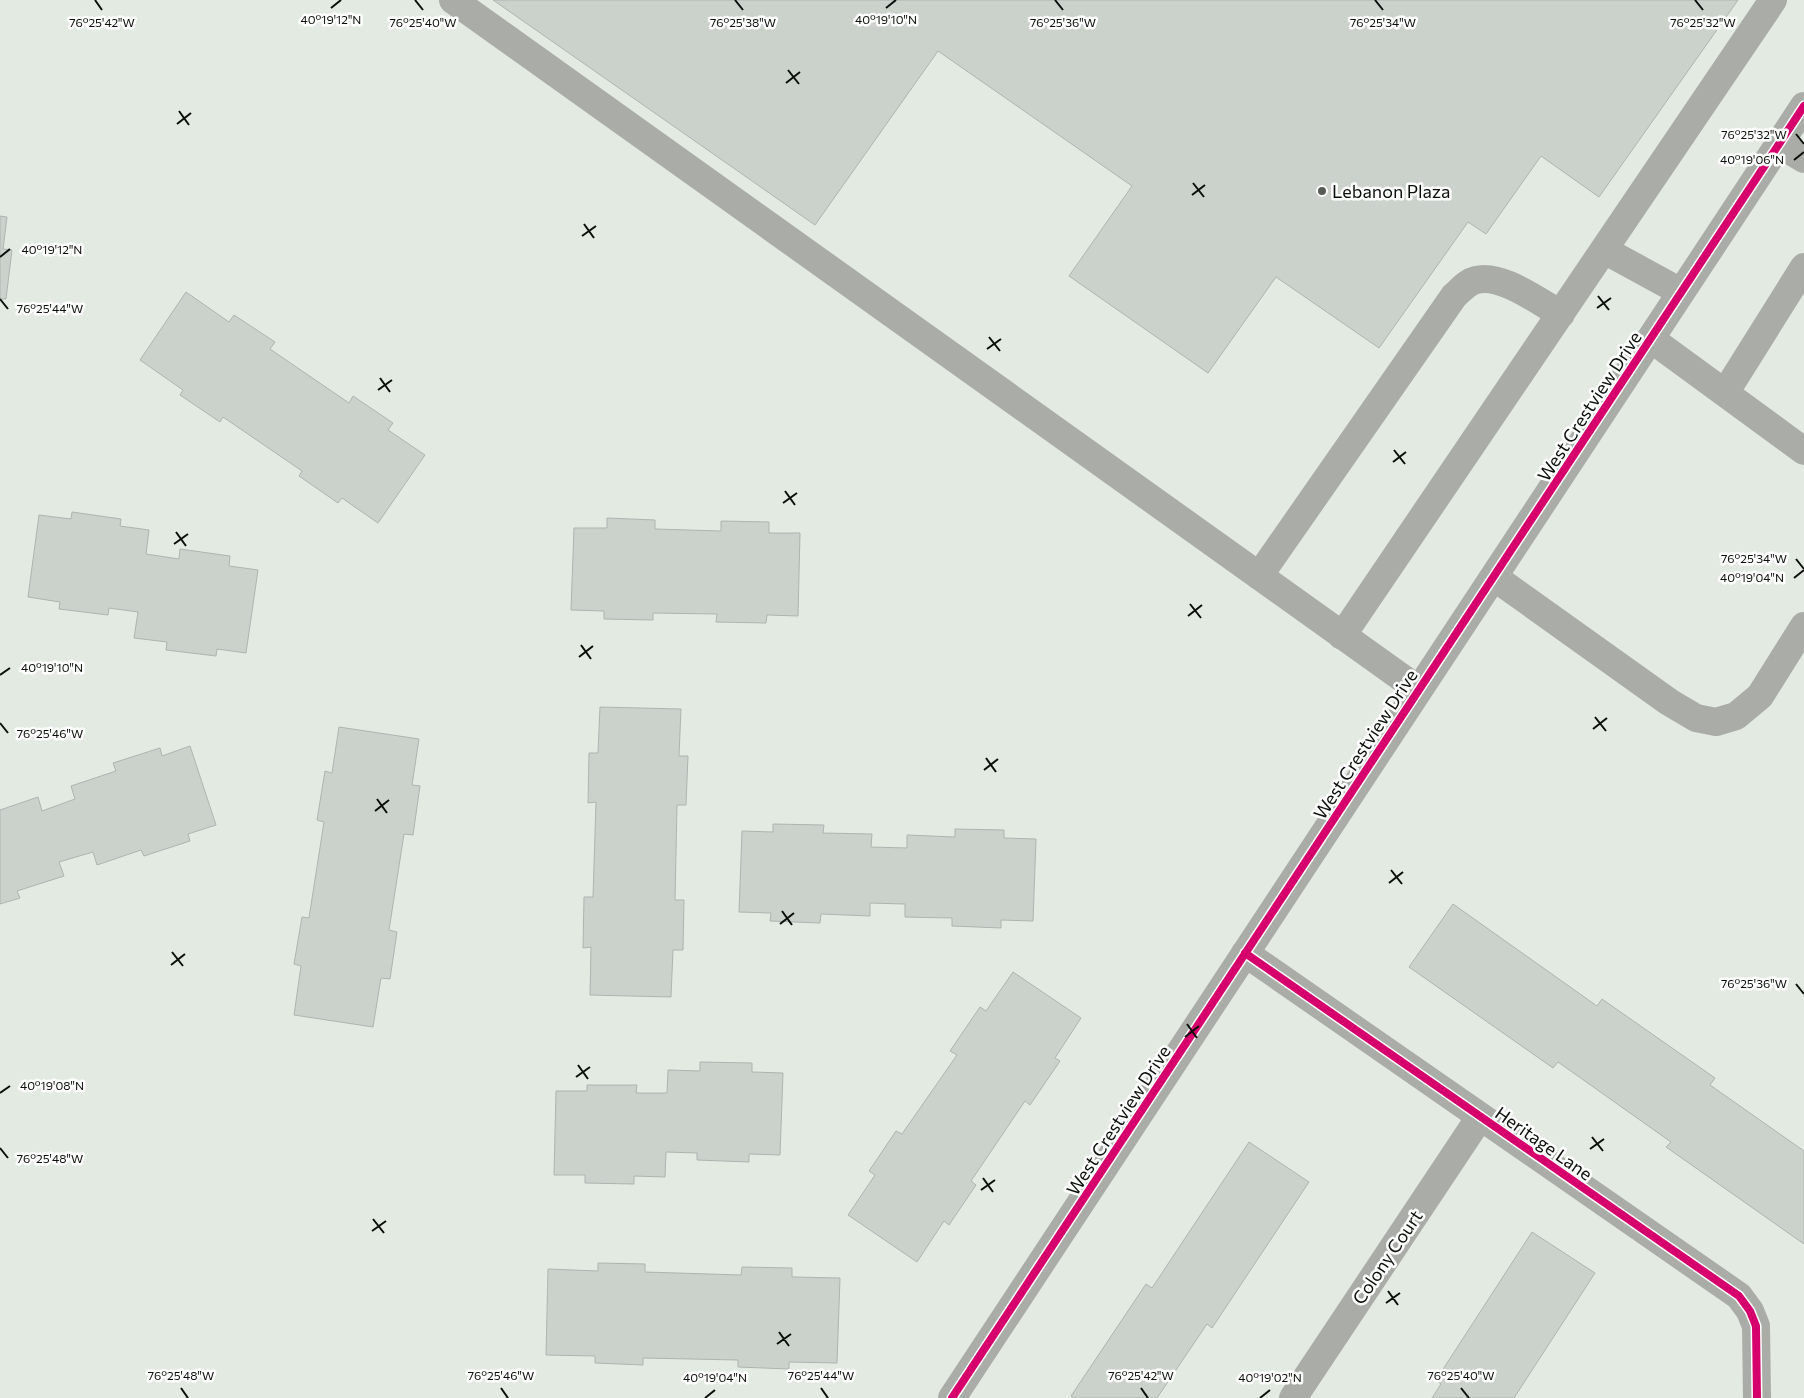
<svg xmlns="http://www.w3.org/2000/svg" width="1804" height="1398" viewBox="0 0 1804 1398" font-family="Commissioner,sans-serif">
<style>
.building{fill:#cbd2cc;stroke:#aeb4af}
.lines{fill:none;stroke-linecap:round;stroke-linejoin:round}
.minor{stroke:#aaaca7;stroke-width:28}
.cycleway-casing{stroke:#fff;stroke-width:11}
.cycleway{stroke:#d6006c;stroke-width:8}
.ticks{fill:none;stroke:#0b0f0a;stroke-width:2}
.poi-dot{fill:#575c56;stroke:#fff;stroke-width:2}
.labels{text-anchor:middle;dominant-baseline:central;stroke-width:5;stroke-linejoin:round;paint-order:stroke}
.poi-label{font-size:18px;fill:#0b0f0a;stroke:#fff;text-anchor:start}
.street-label{font-size:18px;fill:#0b0f0a;stroke:#fff}
.ticks-label{font-size:12px;text-anchor:middle;fill:#0b0f0a;stroke:#fff;stroke-width:5;stroke-linejoin:round;paint-order:stroke}
</style>
<rect width="100%" height="100%" fill="#e3eae2"/>
<path class="building" d="M493,0H1738L1599,197L1541,156L1486,234L1468,222L1379,348L1276,277L1208,373L1069,276L1132,186L938,51L815,225Z
M0,216L7,217L3,249L12,250L6,299H0Z
M186,292L229,322L234,315L275,342L270,349L349,403L353,396L393,423L388,430L425,455L378,523L342,498L338,503L299,476L302,471L223,417L220,422L180,395L183,390L140,360Z
M72,512L121,519L120,526L149,530L146,554L179,559L180,549L230,556L229,566L258,570L246,653L217,649L216,656L166,650L167,642L134,638L138,612L109,608L108,615L59,609L60,602L28,597L39,515L71,519Z
M607,518L655,520V529L721,531V521L769,522V533H800L798,616L767,615L766,623L716,622L717,614L653,613V620L604,619V611L571,610L574,528H607Z
M600,707L681,709L679,756H688L686,805H677L675,900H684L683,950H673L671,997L590,995L591,947L583,948L584,897H593L596,802L588,803L589,753H598Z
M339,727L419,739L412,785L420,786L413,835L404,834L389,930L397,932L390,979L381,978L373,1027L294,1015L301,966L294,964L302,917L309,918L324,822L317,820L325,771L332,773Z
M190,746L216,825L188,834L190,841L144,856L141,850L97,865L93,852L59,862L64,876L17,891L20,898L0,904V810L38,797L42,811L75,799L71,786L116,771L113,763L160,748L162,756Z
M773,824L824,825L823,833L872,834L871,847L907,848V835L955,837V829L1004,830V838L1036,839L1033,921L1001,920V928L952,926V918L905,917V904L870,903V916L821,914L820,923L770,921L771,913L739,912L742,831L773,832Z
M1453,904L1597,1006L1602,999L1715,1078L1710,1085L1804,1151V1244L1666,1147L1671,1142L1558,1062L1553,1068L1409,967Z
M1013,972L1081,1018L1055,1058L1060,1061L1030,1105L1025,1101L971,1181L976,1185L949,1225L944,1221L917,1262L848,1215L875,1175L869,1171L896,1131L902,1134L957,1055L950,1051L980,1007L986,1011Z
M700,1062L752,1063V1072L783,1073L780,1155L749,1154V1162L697,1160V1153L666,1152L665,1177L634,1176V1184L585,1183V1175H554L556,1091H587V1085H637L636,1093H667L668,1070L700,1071Z
M1249,1142L1309,1182L1212,1328L1207,1324L1157,1398H1074L1071,1396L1146,1284L1152,1288Z
M1532,1232L1595,1273L1514,1398H1432L1441,1384L1436,1380Z
M598,1263L645,1264V1272L741,1275L742,1267L792,1268V1277L840,1278L837,1363L789,1362V1369L738,1367V1360L643,1358V1365L595,1363V1356L546,1355L548,1269L598,1271Z"/>
<g class="lines">
<path class="minor" d="M453,0L1419,690
M1779,144L1804,159
M1604,250L1681,292
M1651,339L1804,451
M1725,393L1804,267
M1259,576L1454,296C1461,290 1467,282 1476,280C1501,273 1539,302 1561,314
M1494,577L1669,702L1696,718L1716,722L1736,716L1760,696L1804,626
M1342,636L1773,0
M1245,953L1739,1296L1750,1311L1756,1326L1757,1398
M952,1398L1804,106
M1293,1398L1480,1117"/>
<defs>
<path id="cycleway" d="M1245,953L1739,1296L1750,1311L1756,1326L1757,1398
M952,1398L1804,106"/>
</defs>
<use href="#cycleway" class="cycleway-casing"/>
<use href="#cycleway" class="cycleway"/>
</g>
<path class="ticks" d="M95,0L102,10M415,0L423,10M735,0L743,10M1055,0L1063,10M1375,0L1383,10M1695,0L1703,10M331,8L341,0M886,8L896,0M788,70L799,84M786,83L800,72M179,111L189,125M177,124L191,113M1796,134L1804,144M1794,160L1804,152M1193,183L1204,197M1192,195L1205,185M584,224L594,238M582,236L596,226M0,257L10,249M1598,296L1609,310M0,299L8,309M1597,308L1611,298M989,337L1000,351M987,349L1001,339M380,378L390,392M378,390L392,380M1394,450L1405,464M1393,462L1406,452M785,491L795,505M783,503L797,493M176,532L186,546M174,544L188,534M1796,559L1804,569M1794,578L1804,570M1190,604L1201,618M1188,616L1202,605M581,645L591,659M579,657L593,646M0,675L10,668M1595,717L1606,731M0,723L8,733M1593,729L1607,718M986,758L996,772M984,770L998,759M377,799L387,813M375,811L389,800M1391,870L1402,884M1389,883L1403,872M782,911L792,925M780,924L794,913M172,952L183,966M171,965L185,954M1796,984L1804,994M1187,1024L1197,1038M1185,1037L1199,1026M578,1065L588,1079M576,1077L590,1067M0,1093L10,1086M1592,1137L1603,1151M0,1148L8,1158M1590,1149L1604,1139M983,1178L993,1192M981,1190L995,1180M373,1219L384,1233M372,1231L386,1221M1388,1291L1398,1305M1386,1303L1400,1293M779,1332L789,1346M777,1344L791,1334M181,1388L188,1398M501,1388L508,1398M821,1388L828,1398M1141,1388L1148,1398M1461,1388L1469,1398M705,1398L715,1390M1260,1398L1270,1390"/>
<circle class="poi-dot" cx="1322" cy="191" r="5"/>
<g class="labels">
<g class="poi-label">
<text x="1332" y="191">Lebanon Plaza</text>
</g>
<g class="street-label">
<text transform="translate(1589 406) rotate(-57)">West Crestview Drive</text>
<text transform="translate(1365 744) rotate(-57)">West Crestview Drive</text>
<text transform="translate(1118 1120) rotate(-57)">West Crestview Drive</text>
<text transform="translate(1544 1143) rotate(35)">Heritage Lane</text>
<text transform="translate(1387 1257) rotate(-56)">Colony Court</text>
</g>
</g>
<g class="ticks-label">
<text x="331" y="24">40°19'12"N</text>
<text x="886" y="24">40°19'10"N</text>
<text x="102" y="27">76°25'42"W</text>
<text x="423" y="27">76°25'40"W</text>
<text x="743" y="27">76°25'38"W</text>
<text x="1063" y="27">76°25'36"W</text>
<text x="1383" y="27">76°25'34"W</text>
<text x="1703" y="27">76°25'32"W</text>
<text x="1754" y="139">76°25'32"W</text>
<text x="1752" y="164">40°19'06"N</text>
<text x="52" y="254">40°19'12"N</text>
<text x="50" y="313">76°25'44"W</text>
<text x="1754" y="563">76°25'34"W</text>
<text x="1752" y="582">40°19'04"N</text>
<text x="52" y="672">40°19'10"N</text>
<text x="50" y="738">76°25'46"W</text>
<text x="1754" y="988">76°25'36"W</text>
<text x="52" y="1090">40°19'08"N</text>
<text x="50" y="1163">76°25'48"W</text>
<text x="181" y="1380">76°25'48"W</text>
<text x="501" y="1380">76°25'46"W</text>
<text x="821" y="1380">76°25'44"W</text>
<text x="1141" y="1380">76°25'42"W</text>
<text x="1461" y="1380">76°25'40"W</text>
<text x="715" y="1382">40°19'04"N</text>
<text x="1270" y="1382">40°19'02"N</text>
</g>
</svg>
